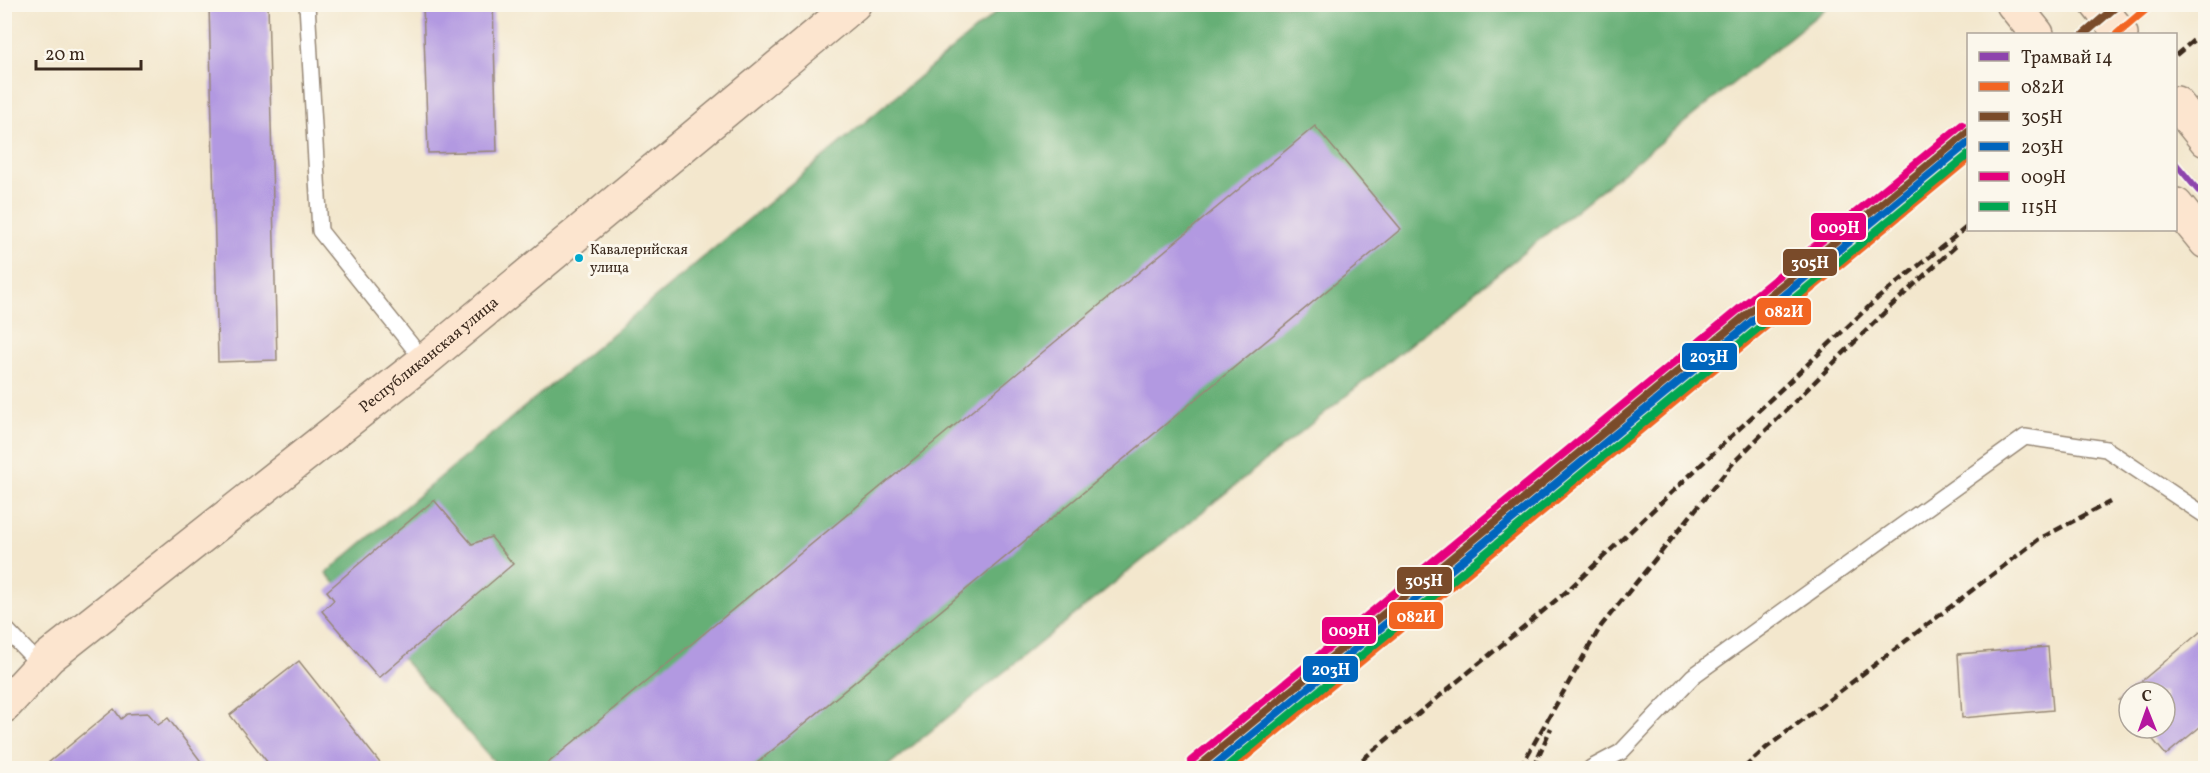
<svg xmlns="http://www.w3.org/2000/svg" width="2210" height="773" viewBox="0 0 2210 773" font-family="Vollkorn,serif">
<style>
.forest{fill:#66af76;stroke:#506c4a;stroke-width:1.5}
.building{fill:#b299e1}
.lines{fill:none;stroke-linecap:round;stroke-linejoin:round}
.lane-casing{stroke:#978876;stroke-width:18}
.secondary-casing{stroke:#978876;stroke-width:36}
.lane{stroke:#fff;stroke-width:15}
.secondary{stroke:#fce5cf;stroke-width:33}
.rail{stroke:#3b2a1e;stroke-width:4.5;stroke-dasharray:9 4.5;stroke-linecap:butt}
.rail-1-casing{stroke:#fbf7ec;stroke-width:12}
.rail-2-casing{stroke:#fbf7ec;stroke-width:12}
.rail-3-casing{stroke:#fbf7ec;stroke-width:12}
.rail-4-casing{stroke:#fbf7ec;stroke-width:12}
.rail-5-casing{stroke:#fbf7ec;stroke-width:12}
.rail-1{stroke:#f26522;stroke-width:8}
.rail-2{stroke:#7a4b2a;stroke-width:8}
.rail-3{stroke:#0065bd;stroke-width:8}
.rail-4{stroke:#e5007d;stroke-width:8}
.rail-5{stroke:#00a651;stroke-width:8}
.tram-1-casing{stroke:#fbf7ec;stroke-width:10}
.tram-1{stroke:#8e44ad;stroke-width:6}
.bus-dot{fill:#00a9ce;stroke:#fbf7ec;stroke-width:2}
.labels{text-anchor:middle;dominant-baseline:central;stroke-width:6;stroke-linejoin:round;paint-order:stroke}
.bus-label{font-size:14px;fill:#3b2a1e;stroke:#fbf7ec;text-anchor:start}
.street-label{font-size:16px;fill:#3b2a1e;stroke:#fbf7ec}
.line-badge{stroke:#fbf7ec;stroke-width:2}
.badge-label{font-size:16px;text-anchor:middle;font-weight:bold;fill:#fff}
</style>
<rect width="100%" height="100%" fill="#fbf7ec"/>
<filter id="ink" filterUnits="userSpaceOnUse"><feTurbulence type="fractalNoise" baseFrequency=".0167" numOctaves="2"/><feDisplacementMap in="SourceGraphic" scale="12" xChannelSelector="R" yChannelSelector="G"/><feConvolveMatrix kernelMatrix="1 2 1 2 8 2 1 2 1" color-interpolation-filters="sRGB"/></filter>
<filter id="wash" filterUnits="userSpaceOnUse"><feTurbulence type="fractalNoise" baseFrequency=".008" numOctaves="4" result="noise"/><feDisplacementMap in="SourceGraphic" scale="24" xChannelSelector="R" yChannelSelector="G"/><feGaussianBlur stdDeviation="1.35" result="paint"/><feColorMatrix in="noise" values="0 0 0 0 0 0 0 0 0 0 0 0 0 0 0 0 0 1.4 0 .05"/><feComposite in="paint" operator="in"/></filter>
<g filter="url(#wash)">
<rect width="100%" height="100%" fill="#f3e7cd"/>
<path class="forest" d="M1005,5H1830L885,768H500L326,573Z"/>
<g id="blocks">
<path class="building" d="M209,4H268L277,360L218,362Z
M423,4H493L497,151L428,153Z
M1315,126L1401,229L751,768H542Z
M434,500L472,544L491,537L513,564L379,678L322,611L334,600L327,591Z
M2206,627V722L2166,755L2143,728H2165V692H2129V712L2119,700Z
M2048,647L2053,710L1962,718L1958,654Z
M299,661L384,768H272L230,715Z
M114,709L121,719L127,714L148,713L158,725L168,718L206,768H42Z"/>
</g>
</g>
<g filter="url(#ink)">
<use href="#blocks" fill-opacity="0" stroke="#978876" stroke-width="1.5"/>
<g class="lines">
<defs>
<path id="lane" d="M307,4L320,231L424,361
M4,627L41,666
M1591,768L1621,752L1693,676L2025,437L2106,449L2206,516"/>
<g id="secondary">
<path d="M2013,4L2037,34"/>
<path d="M2097,4L2121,34"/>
<path d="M2176,103L2206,140"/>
<path d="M2176,205L2206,242"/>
<path id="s1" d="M4,706L49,657L424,361L854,4"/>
</g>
</defs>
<use href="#lane" class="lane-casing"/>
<use href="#secondary" class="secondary-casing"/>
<use href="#lane" class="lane"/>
<use href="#secondary" class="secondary"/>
<path class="rail" d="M2176,55L2206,30
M1352,768L1566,592L1878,298L1968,226
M1520,768L1601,626L1734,462L1889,308L1957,245
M1533,768L1551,728
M1744,768L1766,748L2039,539L2110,502"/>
<defs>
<path id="rail-1" d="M2117,34L2152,4
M1232,768L1968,159"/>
<path id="rail-2" d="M2084,34L2119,4
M1197,768L1968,132"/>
<path id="rail-3" d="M1211,768L1968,143"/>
<path id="rail-4" d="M1191,761L1962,125"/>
<path id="rail-5" d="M1225,768L1968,155"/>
</defs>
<use href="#rail-1" class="rail-1-casing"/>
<use href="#rail-2" class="rail-2-casing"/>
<use href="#rail-3" class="rail-3-casing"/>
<use href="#rail-4" class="rail-4-casing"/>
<use href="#rail-5" class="rail-5-casing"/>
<use href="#rail-1" class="rail-1"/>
<use href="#rail-2" class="rail-2"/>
<use href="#rail-3" class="rail-3"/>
<use href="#rail-4" class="rail-4"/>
<use href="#rail-5" class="rail-5"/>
<defs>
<path id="tram-1" d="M2176,164L2206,200"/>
</defs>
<use href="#tram-1" class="tram-1-casing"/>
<use href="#tram-1" class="tram-1"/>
</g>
</g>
<circle class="bus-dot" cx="579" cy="258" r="5"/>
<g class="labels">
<g class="bus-label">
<text x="590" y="250">Кавалерийская<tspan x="590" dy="18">улица</tspan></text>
</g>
<g class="street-label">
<text stroke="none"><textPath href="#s1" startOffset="552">Республиканская улица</textPath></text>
</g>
</g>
<g class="line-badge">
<rect x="1810" y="212" width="57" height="29" rx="6" fill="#e5007d"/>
<rect x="1782" y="248" width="56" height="29" rx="6" fill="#7a4b2a"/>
<rect x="1756" y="297" width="56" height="29" rx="6" fill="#f26522"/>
<rect x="1681" y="342" width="57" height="29" rx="6" fill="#0065bd"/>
<rect x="1396" y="566" width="57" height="29" rx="6" fill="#7a4b2a"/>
<rect x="1388" y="601" width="56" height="29" rx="6" fill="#f26522"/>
<rect x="1321" y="616" width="56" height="29" rx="6" fill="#e5007d"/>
<rect x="1302" y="655" width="57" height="28" rx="6" fill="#0065bd"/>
</g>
<g class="badge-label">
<text x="1839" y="233">009Н</text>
<text x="1810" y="268">305Н</text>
<text x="1784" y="317">082И</text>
<text x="1709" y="362">203Н</text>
<text x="1424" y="586">305Н</text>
<text x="1416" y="622">082И</text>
<text x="1349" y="636">009Н</text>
<text x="1331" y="675">203Н</text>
</g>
<rect width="2210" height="773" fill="none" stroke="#fbf7ec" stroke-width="24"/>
<rect x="1967" y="33" width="210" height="198" fill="#fbf7ec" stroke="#aea59a" stroke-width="1.5"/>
<rect x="1979" y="52" width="30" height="9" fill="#8e44ad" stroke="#aea59a" stroke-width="1.5"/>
<text x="2021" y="63" font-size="18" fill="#3b2a1e">Трамвай 14</text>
<rect x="1979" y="82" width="30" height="9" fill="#f26522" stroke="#aea59a" stroke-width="1.5"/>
<text x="2021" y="93" font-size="18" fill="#3b2a1e">082И</text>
<rect x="1979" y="112" width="30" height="9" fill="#7a4b2a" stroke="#aea59a" stroke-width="1.5"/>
<text x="2021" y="123" font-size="18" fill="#3b2a1e">305Н</text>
<rect x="1979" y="142" width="30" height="9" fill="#0065bd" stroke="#aea59a" stroke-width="1.5"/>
<text x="2021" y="153" font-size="18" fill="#3b2a1e">203Н</text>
<rect x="1979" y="172" width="30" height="9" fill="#e5007d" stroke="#aea59a" stroke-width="1.5"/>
<text x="2021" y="183" font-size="18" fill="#3b2a1e">009Н</text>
<rect x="1979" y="202" width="30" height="9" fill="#00a651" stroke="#aea59a" stroke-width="1.5"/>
<text x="2021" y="213" font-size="18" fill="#3b2a1e">115Н</text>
<g transform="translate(2147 710) rotate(359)"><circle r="28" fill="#fbf7ec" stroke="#aea59a" stroke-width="1.5"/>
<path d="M0-4.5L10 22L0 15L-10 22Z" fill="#b5179e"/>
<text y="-9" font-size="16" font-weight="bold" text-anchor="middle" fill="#3b2a1e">С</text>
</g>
<path d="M36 60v9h105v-9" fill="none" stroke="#3b2a1e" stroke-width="3"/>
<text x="45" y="60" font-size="18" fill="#3b2a1e" stroke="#fbf7ec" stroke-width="4.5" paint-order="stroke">20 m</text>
</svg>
